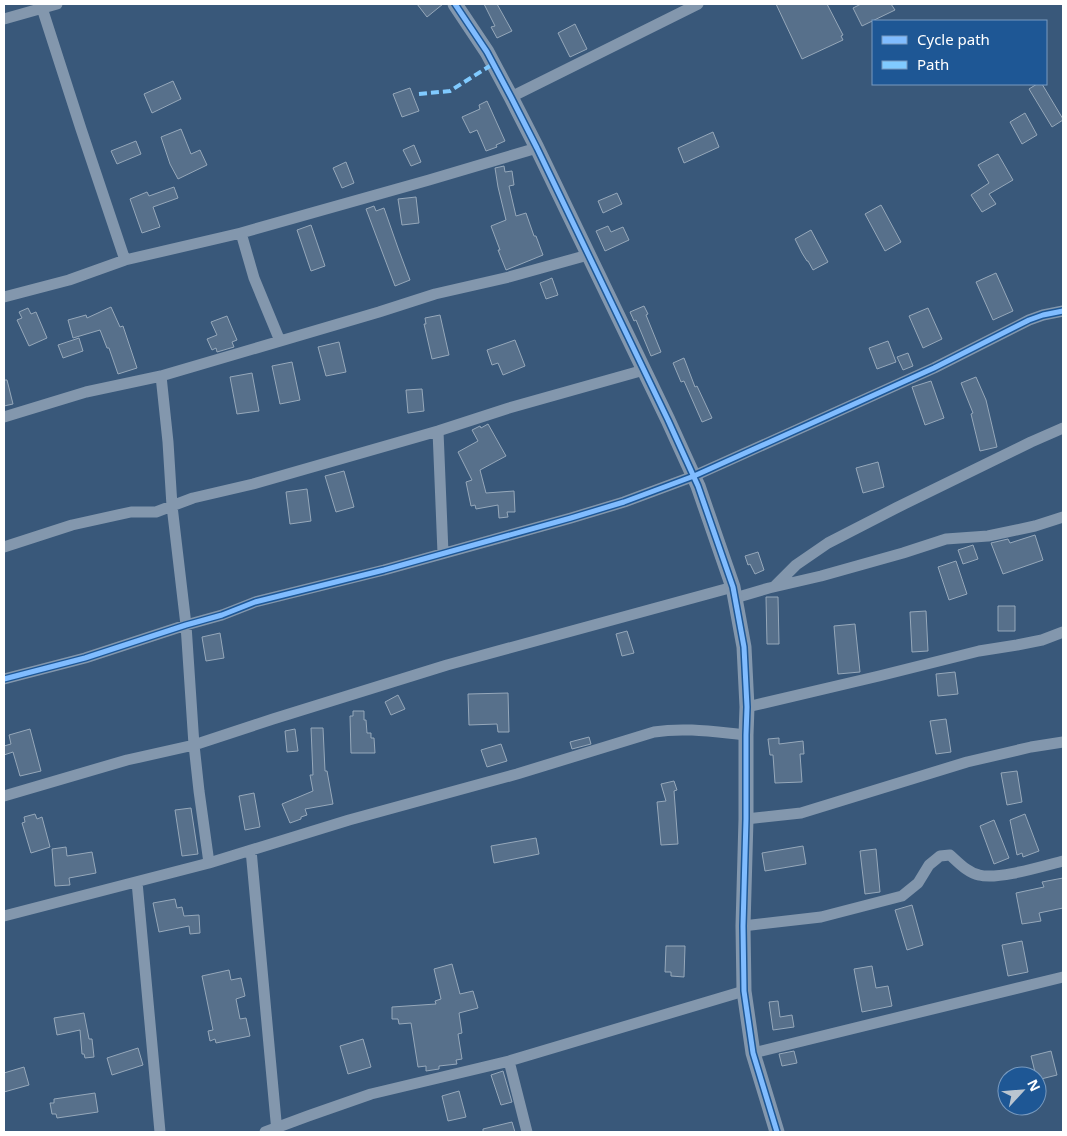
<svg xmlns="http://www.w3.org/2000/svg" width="1067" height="1136" viewBox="0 0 1067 1136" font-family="'Noto Sans',sans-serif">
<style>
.building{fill:#57708b;stroke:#96a8ba}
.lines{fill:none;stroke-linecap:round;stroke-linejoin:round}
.minor{stroke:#8397ad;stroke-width:11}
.tertiary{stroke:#8397ad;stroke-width:15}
.quiet{stroke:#80caff;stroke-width:4;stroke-dasharray:8 4;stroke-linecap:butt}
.cycleway-casing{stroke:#1e5795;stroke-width:8}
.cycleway{stroke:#80bcff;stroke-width:5}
</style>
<rect width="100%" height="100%" fill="#39587a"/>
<path class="building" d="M417,4H443L427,17Z
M484,4H497L512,31L497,38L491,27L495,26Z
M776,4H827L843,35L841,36L843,40L802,59Z
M861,4H891L895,10L862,26L853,8Z
M575,24L587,49L570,57L558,33Z
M173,81L181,99L152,113L144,94Z
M1037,84H1042L1063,119V120L1052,127L1029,89Z
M410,88L419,111L402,117L393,94Z
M487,101L505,141L496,145L497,147L486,151L477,130L470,133L462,117L480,109L479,105Z
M1025,113L1037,135L1022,144L1010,122Z
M181,129L191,154L200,150L207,165L178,179L170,164L161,137Z
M713,132L719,147L684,163L678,148Z
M136,141L141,154L117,164L111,151Z
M414,145L421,162L411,166L403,150Z
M998,154L1013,180L989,194L996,204L982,212L971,195L989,183L978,165Z
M346,162L354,183L342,188L333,168Z
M504,166L505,172L512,171L514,185L509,186L516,216L526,213L534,236H536L543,255L506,270L498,250H500L491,226L506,220L498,187L495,168Z
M174,187L178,198L153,207L160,227L142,233L130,199L147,192L149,196Z
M617,193L622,204L603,213L598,201Z
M416,197L419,223L402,225L398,199Z
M881,205L901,242L885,251L865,214Z
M374,206L376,211L384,208L398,248L410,280L395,286L366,209Z
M311,225L325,266L311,271L297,230Z
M608,226L611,232L623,227L629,240L605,251L596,231Z
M811,230L828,262L813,270L808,261H807L802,253L795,239Z
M996,273L1013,311L993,320L976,282Z
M552,278L558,295L546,299L540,283Z
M644,306L648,314L646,315L661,352L651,356L636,320L634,321L630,312Z
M111,307L120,327L123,326L137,368L118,374L109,348H107L100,330L73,338L68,320L86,315L87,318Z
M28,308L31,314L36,312L47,338L29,346L17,320L22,318L19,312Z
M928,308L942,339L923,348L909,316Z
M440,315L449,355L432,359L424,324H426L425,318Z
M227,316L237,340L232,342L234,347L217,352L216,348L212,350L207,339L217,335L211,322Z
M79,338L83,351L63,358L58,345Z
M515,340L525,366L503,375L498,363L492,365L487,350Z
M888,341L896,362L877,369L869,348Z
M339,342L346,372L326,376L318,347Z
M908,353L913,366L903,370L897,357Z
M684,358L695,387L697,386L712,418L702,422L684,381L681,382L673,363Z
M292,362L300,400L280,404L272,366Z
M252,373L259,411L237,414L230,377Z
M976,377L986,400L997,447L980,451L971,414L973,413L961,383Z
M4,380H7L13,404L4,406Z
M931,381L944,418L925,425L912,387Z
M422,389L424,411L408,413L406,390Z
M488,424L506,456L480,470L486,493L514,491L515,512H507L508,517L499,518L498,505L476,509L475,505L471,506L466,482L472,480L458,452L478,441L472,430L480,426L481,428Z
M878,462L884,487L863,493L856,468Z
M344,471L354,507L336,512L325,476Z
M307,489L311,521L290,524L286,492Z
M1035,535L1043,560L1003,574L991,543L1008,539L1010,543Z
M973,545L978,559L963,564L958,550Z
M758,552L764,570L755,574L750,564L748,565L745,556Z
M956,561L967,594L949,600L938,567Z
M766,597H778L779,644H767Z
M998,606H1015V631H998Z
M926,611L928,651L912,652L910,612Z
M855,624L860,672L838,674L834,626Z
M627,631L634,653L622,656L616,634Z
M220,633L224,658L206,661L202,637Z
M955,672L958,694L938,696L936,674Z
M508,693L509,732H498L497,724L469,725L468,694Z
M398,695L405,709L391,715L385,702Z
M353,711H364V720H366L367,733H371V738H374L375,753H351L350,716H353Z
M946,719L951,752L936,754L930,721Z
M311,728H323L325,771H327L333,804L305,809L307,815L301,817V819L290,823L282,804L313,791L310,775H313Z
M30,729L41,771L20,776L13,752L4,755V746L11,744L9,735Z
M295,729L298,751L287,752L285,731Z
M589,737L591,744L572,749L570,742Z
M779,738V744L803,741L804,754H800L802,782L775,783L773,755H770L768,739Z
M501,744L507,761L487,767L481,750Z
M1017,771L1022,802L1007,805L1001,773Z
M674,781L677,790L674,791L678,844L661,845L657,802L666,801L661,784Z
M254,793L260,827L245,830L239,796Z
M191,808L198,854L182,856L175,810Z
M35,814L37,819L42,817L50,847L31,853L22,823L25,822L24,817Z
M1025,814L1039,851L1023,857L1022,853L1017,855L1010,820Z
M994,820L1009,858L994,864L980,826Z
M536,838L539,854L494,863L491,846Z
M803,846L806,864L765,871L762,853Z
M66,847L67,856L92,852L96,873L69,878L70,885L55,886L52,849Z
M876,849L880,892L865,894L860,851Z
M1063,878V908L1039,913L1041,921L1022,924L1016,893L1044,887L1042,882Z
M175,899L177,908L182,907L184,916L199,915L200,933L190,934L189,926L159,932L153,903Z
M912,905L923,945L907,950L895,910Z
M1022,941L1028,972L1008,976L1002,945Z
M666,946H685L684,977L671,976V972H665Z
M452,964L460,994L473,991L478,1008L459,1013L462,1033L458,1034L462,1059L456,1060L457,1064L439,1066V1069L426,1071V1066L418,1067L411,1023L399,1024L398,1019H392V1007L436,1004L435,1001L441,999L434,969Z
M872,966L876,988L888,986L892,1006L862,1012L854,969Z
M229,970L231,980L241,978L245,996L236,999L240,1019L246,1018L250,1036L216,1043L215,1039L210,1041L208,1031L213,1030L202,976Z
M778,1001L780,1017L792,1015L794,1027L773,1030L769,1002Z
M84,1013L89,1039H92L94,1057L85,1058L84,1054H82L80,1030L57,1035L54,1018Z
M363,1039L371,1067L348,1074L340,1046Z
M138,1048L143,1065L112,1075L107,1058Z
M794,1051L797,1063L782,1066L779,1054Z
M1051,1051L1057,1075L1037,1080L1031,1056Z
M24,1067L29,1085L4,1092V1073Z
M503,1071L512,1102L501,1105L491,1075Z
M459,1091L466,1117L448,1121L442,1096Z
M95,1093L98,1112L57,1118L56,1114H52L50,1103H54V1099Z
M512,1122L515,1132H483V1129Z"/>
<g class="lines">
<path class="minor" d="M42,8L81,129L125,260
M4,19L57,4
M511,97L698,4
M241,233L254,278L280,341
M4,297L69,280L125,260L241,233L429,180L537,148
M161,376L168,442L172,506L186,625L194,745L199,791L209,863
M4,417L86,392L161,376L379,312L435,294L509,277L588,255
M438,431L443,553
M4,547L72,525L131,512H156L193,498L253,484L438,431L509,408L644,370
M775,586L796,565L828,543L896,508L1031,442L1063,428
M735,598L769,588L821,576L903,553L946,539L988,536L1035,526L1063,517
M4,679L85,658L186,625L222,615L255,602L384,570L571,518L624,502L694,476L821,419L934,368L1029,320L1043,315L1063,311
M747,707L879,676L979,651L1017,645L1042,640L1063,632
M4,796L127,760L194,745L273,719L447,665L733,587
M746,819L801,813L967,762L1031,747L1063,742
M251,850L277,1132
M137,882L160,1132
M4,916L209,863L349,820L517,774L654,732C685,727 715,732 746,735
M743,926L821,917L902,896L918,883L929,865L940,856L950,855C959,863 968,873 979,875C998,880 1043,866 1063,861
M753,1053L1063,977
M509,1061L527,1132
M265,1132L308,1116L371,1094L509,1061L744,991"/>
<path class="tertiary" d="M455,4L487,52L511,97L537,148L668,420L698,486L733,587L744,647L747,707L746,735V819L743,926L744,991L753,1053L777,1132"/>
<path class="quiet" d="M419,94L450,91L493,64"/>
<defs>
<path id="cycleway" d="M455,4L487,52L511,97L537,148L668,420L698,486L733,587L744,647L747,707L746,735V819L743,926L744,991L753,1053L777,1132
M4,679L85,658L186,625L222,615L255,602L384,570L571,518L624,502L694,476L821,419L934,368L1029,320L1043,315L1063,311"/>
</defs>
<use href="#cycleway" class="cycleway-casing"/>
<use href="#cycleway" class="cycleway"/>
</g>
<rect width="1067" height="1136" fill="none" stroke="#ffffff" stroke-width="10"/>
<rect x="872" y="20" width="175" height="65" fill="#1e5795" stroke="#789abf"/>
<rect x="882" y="36" width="25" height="8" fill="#80bcff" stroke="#789abf"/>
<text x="917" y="45" font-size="15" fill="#ffffff">Cycle path</text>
<rect x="882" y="61" width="25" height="8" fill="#80caff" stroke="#789abf"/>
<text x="917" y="70" font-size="15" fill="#ffffff">Path</text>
<g transform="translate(1022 1091) rotate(64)"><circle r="24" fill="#1e5795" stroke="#789abf"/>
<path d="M0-4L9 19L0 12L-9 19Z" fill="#bac5d0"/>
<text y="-8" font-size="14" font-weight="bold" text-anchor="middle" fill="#ffffff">N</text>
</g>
</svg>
